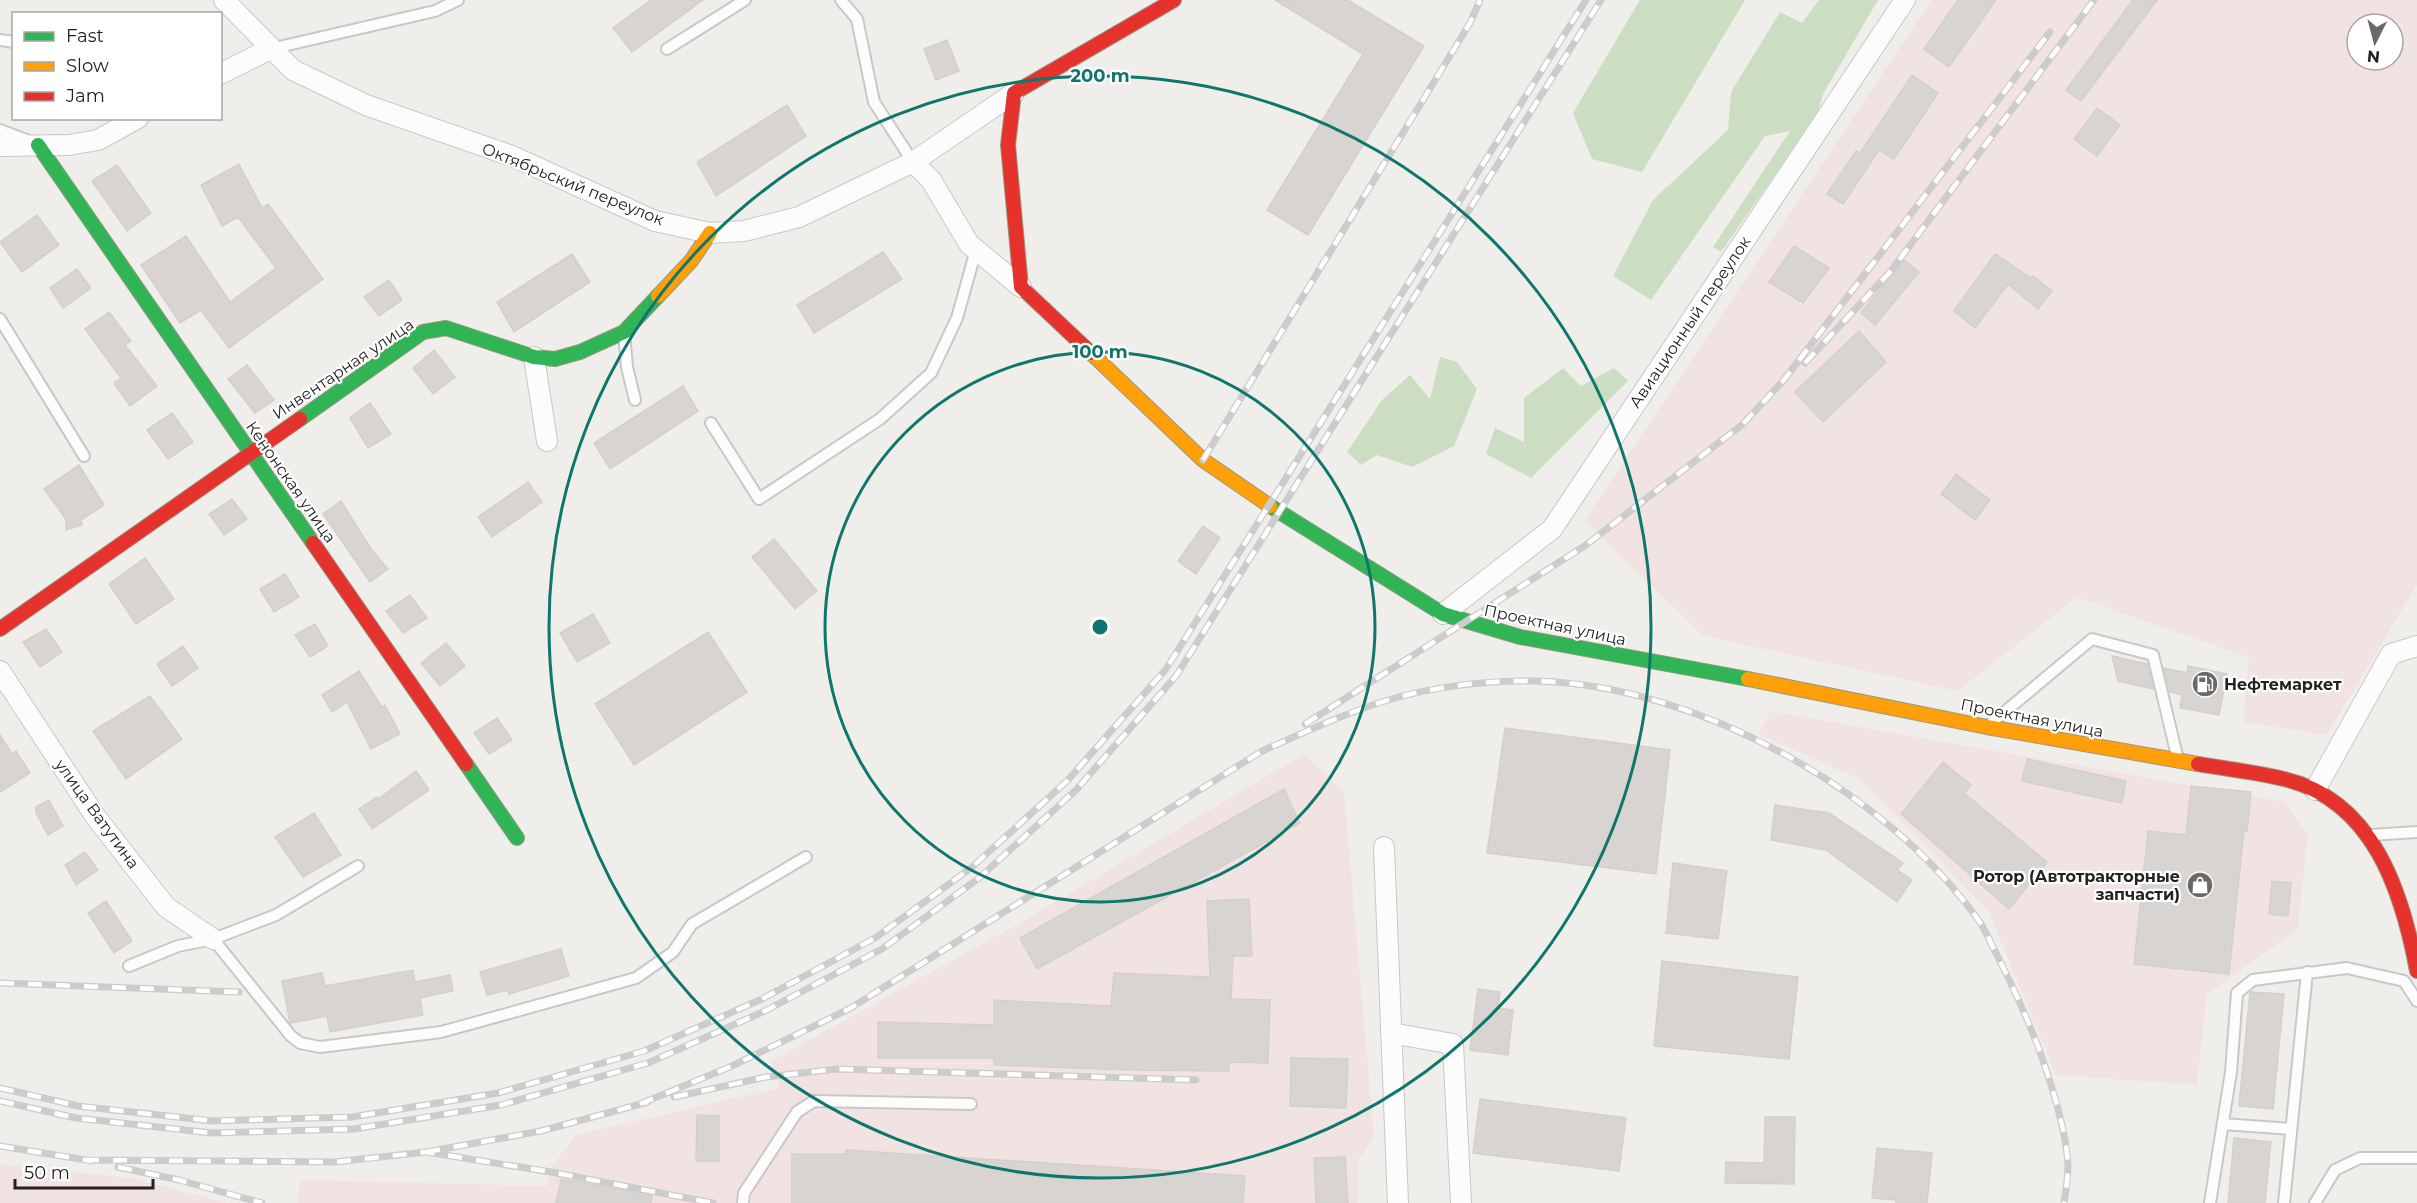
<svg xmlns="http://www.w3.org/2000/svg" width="2417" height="1203" viewBox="0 0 2417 1203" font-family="Montserrat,sans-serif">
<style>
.commercial{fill:#f1e3e1;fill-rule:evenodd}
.forest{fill:#cbdec1}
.building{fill:#d7d4d2;stroke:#d3d0cc;stroke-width:1.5}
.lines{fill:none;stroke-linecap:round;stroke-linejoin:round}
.lane-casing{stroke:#c9c8c7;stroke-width:14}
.street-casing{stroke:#c9c8c7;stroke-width:22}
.fast-casing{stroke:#999a82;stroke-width:16}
.slow-casing{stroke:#999a82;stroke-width:16}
.jam-casing{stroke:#999a82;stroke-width:16}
.lane{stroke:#fdfcfc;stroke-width:10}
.street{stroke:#fdfcfc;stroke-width:20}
.fast{stroke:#30b455;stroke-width:14}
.slow{stroke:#ff9f0a;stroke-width:14}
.jam{stroke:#e5322d;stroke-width:14}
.rail-casing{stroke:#ccc;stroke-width:7}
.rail{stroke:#fff;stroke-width:4.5;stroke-dasharray:14;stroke-linecap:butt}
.ring{fill:none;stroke:#0f766e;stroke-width:3}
.labels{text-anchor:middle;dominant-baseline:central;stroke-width:4.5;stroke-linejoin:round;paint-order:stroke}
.street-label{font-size:16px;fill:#222;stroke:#fff}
.poi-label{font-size:16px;font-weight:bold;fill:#222;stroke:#fff;text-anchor:start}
.centre{fill:#0f766e;stroke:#fff;stroke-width:3}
.ring-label{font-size:18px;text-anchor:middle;font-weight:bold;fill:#0f766e;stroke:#fff;stroke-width:4.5;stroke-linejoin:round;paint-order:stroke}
</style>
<rect width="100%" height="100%" fill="#f0eeeb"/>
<path class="commercial" d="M1931,0H2417V585L2327,735L2243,722L2249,658L2077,597L1958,691L1703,636L1584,521ZM2357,24H2393V60H2357Z
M1770,711L2285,802L2308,835L2298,929L2207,994L2197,1085L2056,1075L1988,910L1859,779L1759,734Z
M1304,754L1344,792L1374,1136L1359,1159L1358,1203H297L300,1180L547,1186L553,1165L576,1135L778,1088L777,1076L771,1061L1013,927Z
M0,1164L130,1178L228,1203H0Z"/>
<path class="forest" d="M1640,0H1745L1642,172L1592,159L1573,113Z
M1819,0H1878L1823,94L1818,113L1721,252L1713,247L1790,131L1765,136L1651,300L1613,276L1653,200L1728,130L1731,92L1780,12L1802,23Z
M1440,357L1457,362L1477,389L1454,446L1412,467L1377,455L1361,465L1347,452L1382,400L1410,375L1430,399Z
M1563,368L1581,386L1614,368L1628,381L1531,478L1486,454L1495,428L1524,442V398Z"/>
<path class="building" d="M651,0H703L632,52L613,28Z
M1275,0H1348L1424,46L1308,235L1267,210L1363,54Z
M1958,0H1996L1949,67L1924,49Z
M2133,0H2157L2081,101L2066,90Z
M947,40L959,71L936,80L924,49Z
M1912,75L1938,93L1894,159L1879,150L1843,204L1827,194L1856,151L1860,153Z
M787,105L806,136L716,196L697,162Z
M2097,108L2120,125L2097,156L2074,139Z
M239,164L262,208L268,204L323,279L229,348L201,310L180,323L141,265L186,236L230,302L276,268L238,217L222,226L201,185Z
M117,165L151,213L127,231L92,181Z
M37,215L59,245L22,272L0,242Z
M1794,246L1829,268L1803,303L1769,282Z
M883,252L902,279L814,333L797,305Z
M572,254L590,282L514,332L497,302Z
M1995,254L2031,278L2033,276L2052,291L2038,309L2008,284L1975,328L1954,311Z
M1904,260L1919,272L1875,325L1861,313Z
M77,269L91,288L63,308L50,288Z
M389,280L402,300L379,316L364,297Z
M109,312L131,341L125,345L157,386L130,406L114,383L121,378L85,329Z
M1859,331L1886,362L1823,422L1795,392Z
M434,350L455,377L433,394L413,368Z
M247,365L274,400L255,413L228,379Z
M683,386L698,411L610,469L594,443Z
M370,403L391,434L368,448L350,418Z
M172,413L193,442L168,459L147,430Z
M79,465L104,505L81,520L82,525L66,530V519L44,489Z
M1956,474L1990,500L1975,520L1941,494Z
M528,482L542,502L492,537L478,517Z
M232,499L247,519L224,535L209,514Z
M341,501L371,549L388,569L370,582L323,514Z
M1203,526L1220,538L1196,574L1178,561Z
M774,539L817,591L795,609L752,557Z
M145,558L174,599L136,624L109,584Z
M285,574L299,597L274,612L260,589Z
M410,595L427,618L403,633L386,611Z
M593,614L610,643L577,662L560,633Z
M315,624L328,646L310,657L295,635Z
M46,629L62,652L40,667L23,642Z
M708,632L747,692L634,765L595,704Z
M446,643L465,666L440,686L421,663Z
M183,646L198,668L172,686L157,664Z
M2112,656L2147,664L2153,689L2118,681Z
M2188,666L2227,674L2219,715L2180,708L2182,695L2170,692L2164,668L2187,673Z
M359,671L382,707L385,705L400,734L371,749L347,702L332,712L322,695Z
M150,696L182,739L126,779L93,731Z
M497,718L512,740L489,754L474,733Z
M1505,728L1670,750L1656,874L1487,853Z
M0,735L12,754L16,751L30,773L0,792Z
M2027,759L2126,781L2122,803L2022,781Z
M1943,762L1971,785L1964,793L2047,862L2009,909L1901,814Z
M416,771L429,790L372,829L359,809L377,797L378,799Z
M2191,786L2251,792L2247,831L2244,830L2229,974L2134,964L2148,831L2186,835Z
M1284,789L1300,823L1037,969L1020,938Z
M49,800L63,826L48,835L36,813V807Z
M1775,805L1829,813L1903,863L1897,870L1912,880L1897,902L1826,850L1771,840Z
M314,813L341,855L303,877L275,837Z
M85,852L98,870L76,885L65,865Z
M1673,863L1727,871L1718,939L1666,933Z
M2272,881L2291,883L2288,916L2269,914Z
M1249,899L1252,956H1233L1231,999L1270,1000L1268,1063L1229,1062V1071L1129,1070L994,1065V1058H878V1022L994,1025V1000L1111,1006L1114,973L1210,977L1207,901Z
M106,901L132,941L114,953L88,913Z
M561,949L569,976L509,994L507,990L487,995L480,972Z
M1662,961L1798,977L1789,1059L1654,1046Z
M413,970L415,982L450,975L453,991L420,998L423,1015L330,1032L327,1016L290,1023L282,981L322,973L325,986Z
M1478,989L1500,992L1498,1008L1513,1010L1508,1055L1470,1050Z
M2250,992L2284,994L2273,1109L2239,1106Z
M1291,1058L1348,1059L1346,1108L1290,1106Z
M1480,1099L1626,1118L1619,1171L1473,1153Z
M697,1115L719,1116V1161H696Z
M1765,1117H1795L1794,1184L1725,1183L1726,1162L1764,1163Z
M2234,1138L2271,1142L2265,1203H2228Z
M1877,1148L1932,1153L1927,1203H1896V1200L1872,1198Z
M846,1150L1245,1176L1243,1203H792V1154H846Z
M1345,1157L1348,1203H1316L1314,1158Z
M561,1179L652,1195L651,1203H556Z"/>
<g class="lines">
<defs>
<path id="lane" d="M841,0L857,19L874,102L913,162
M0,40L14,42
M270,49L435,11L458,0
M667,49L745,0
M0,130L29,141
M0,319L84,456
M624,333L627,367L635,400
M711,423L759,499L880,419L931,373L957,318L976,250
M1989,725L2092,639L2153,655L2178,760
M2371,835L2417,832
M213,939L291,1036L300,1043L320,1047L441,1032L636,978L673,952L692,924L806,857
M129,966L178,946L213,939L276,915L358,866
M2223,1124L2291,1129
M743,1203L744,1193L797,1112L814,1101L971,1104
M2210,1203L2231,1072L2237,993L2253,980L2347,968L2404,981L2417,1001
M2284,1203L2307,972
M2315,1203L2335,1170L2360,1158H2417"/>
<path id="street" d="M224,0L293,70L366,105L512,156L655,221L710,233L744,231L799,217L913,162
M220,74L270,49
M1014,93L913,162L931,180L969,244L1021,287
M0,146L69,145L98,140L138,118
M534,357L547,441
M1443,614L1552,529L1905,0
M0,671L95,816L166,907L213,939
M2315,790L2391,654L2417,646
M1384,847L1398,1203
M1391,1033L1453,1044L1461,1203"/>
<path id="fast" d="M38,145L313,543
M300,419L423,332L446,328L534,357L555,359L580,352L624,332L658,296
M1270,506L1443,614L1520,637L1748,679
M466,764L517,838"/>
<path id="slow" d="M658,296L691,261L710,233
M1091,353L1203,460L1270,506
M1748,679L1987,727L2198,764"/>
<path id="jam" d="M1091,353L1021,287L1008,145L1014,93L1174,0
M313,543L466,764
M0,629L300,419
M2198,764C2226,769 2256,772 2284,779C2373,800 2402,891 2417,971"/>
</defs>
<use href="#lane" class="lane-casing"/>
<use href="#street" class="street-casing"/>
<use href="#fast" class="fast-casing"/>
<use href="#slow" class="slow-casing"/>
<use href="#jam" class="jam-casing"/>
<use href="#lane" class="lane"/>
<use href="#street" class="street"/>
<use href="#fast" class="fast"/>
<use href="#slow" class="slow"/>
<use href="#jam" class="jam"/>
<defs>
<path id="rail" d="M1805,363L1890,272L2094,0
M1203,460L1470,23L1480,0
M1305,724L1586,545L1743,424L1783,381L2050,32
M0,983L239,992
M0,1088L78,1106L213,1121L352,1117L498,1093L644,1051L762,999L875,938L971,868L1067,781L1166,669L1586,0
M674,1097L766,1077L837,1069L1196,1080
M0,1101L76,1118L212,1133L354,1129L501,1105L648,1063L767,1010L882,949L979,878L1076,790L1176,676L1601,0
M640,1104L732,1066L849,1009L1262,751C1303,733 1343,714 1385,701C1430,687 1487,680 1534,681C1695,684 1886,790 1979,921C1986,931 1991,944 1997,955C2012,985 2026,1015 2038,1046C2051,1084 2065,1124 2068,1164C2068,1177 2066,1191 2064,1203
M0,1146L92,1161
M426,1152L541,1131L648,1102
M85,1160L334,1162L426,1152L551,1172L713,1203
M118,1167L179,1180L262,1203"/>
</defs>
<use href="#rail" class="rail-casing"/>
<use href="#rail" class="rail"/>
</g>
<g class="ring">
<circle cx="1100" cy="627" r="275"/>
<circle cx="1100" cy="627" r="551"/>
</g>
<defs>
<symbol id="fuel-disc" viewBox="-11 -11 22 22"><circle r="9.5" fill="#6a6968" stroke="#fff"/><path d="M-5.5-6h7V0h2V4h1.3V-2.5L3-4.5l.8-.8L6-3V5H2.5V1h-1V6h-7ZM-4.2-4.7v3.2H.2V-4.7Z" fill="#fff"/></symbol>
<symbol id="shop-disc" viewBox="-11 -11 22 22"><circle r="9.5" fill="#6a6968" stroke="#fff"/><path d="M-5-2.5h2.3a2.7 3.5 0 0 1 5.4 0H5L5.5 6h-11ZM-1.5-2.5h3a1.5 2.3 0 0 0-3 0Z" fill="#fff"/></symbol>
</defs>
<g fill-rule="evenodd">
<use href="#fuel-disc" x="2190" y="669" width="30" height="30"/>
<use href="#shop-disc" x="2185" y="870" width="30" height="30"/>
</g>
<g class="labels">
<g class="street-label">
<text transform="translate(573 184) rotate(22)">Октябрьский переулок</text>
<text transform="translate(1690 322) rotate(-56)">Авиационный переулок</text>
<text transform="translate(343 369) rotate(-34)">Инвентарная улица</text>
<text transform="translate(291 482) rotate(55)">Кенонская улица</text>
<text transform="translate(1555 625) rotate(12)">Проектная улица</text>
<text transform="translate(2032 718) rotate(11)">Проектная улица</text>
<text transform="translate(97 814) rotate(54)">улица Ватутина</text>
</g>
<g class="poi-label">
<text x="2224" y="684">Нефтемаркет</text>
<text x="2180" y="876" text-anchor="end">Ротор (Автотракторные<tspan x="2180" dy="18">запчасти)</tspan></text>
</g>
</g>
<circle cx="1100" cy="627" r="9" class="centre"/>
<g class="ring-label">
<text x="1100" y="82">200 m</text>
<text x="1100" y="358">100 m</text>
</g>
<rect x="12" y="12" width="210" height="108" fill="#ffffff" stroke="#a7a7a7" stroke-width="1.5"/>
<rect x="24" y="32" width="30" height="9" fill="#30b455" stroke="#a7a7a7" stroke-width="1.5"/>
<text x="66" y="42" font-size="18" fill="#222222">Fast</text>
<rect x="24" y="62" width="30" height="9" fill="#ff9f0a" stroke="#a7a7a7" stroke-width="1.5"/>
<text x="66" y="72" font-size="18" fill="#222222">Slow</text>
<rect x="24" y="92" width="30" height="9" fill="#e5322d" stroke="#a7a7a7" stroke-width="1.5"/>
<text x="66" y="102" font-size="18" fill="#222222">Jam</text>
<g transform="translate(2375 42) rotate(186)"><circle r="28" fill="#ffffff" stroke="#a7a7a7" stroke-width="1.5"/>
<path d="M0-4.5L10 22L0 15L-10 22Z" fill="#6a6968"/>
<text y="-9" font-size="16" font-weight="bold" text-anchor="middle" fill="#222222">N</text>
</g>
<path d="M15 1179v9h138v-9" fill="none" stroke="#222222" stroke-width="3"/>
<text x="24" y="1179" font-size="18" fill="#222222" stroke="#ffffff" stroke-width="4.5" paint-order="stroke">50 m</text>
</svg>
